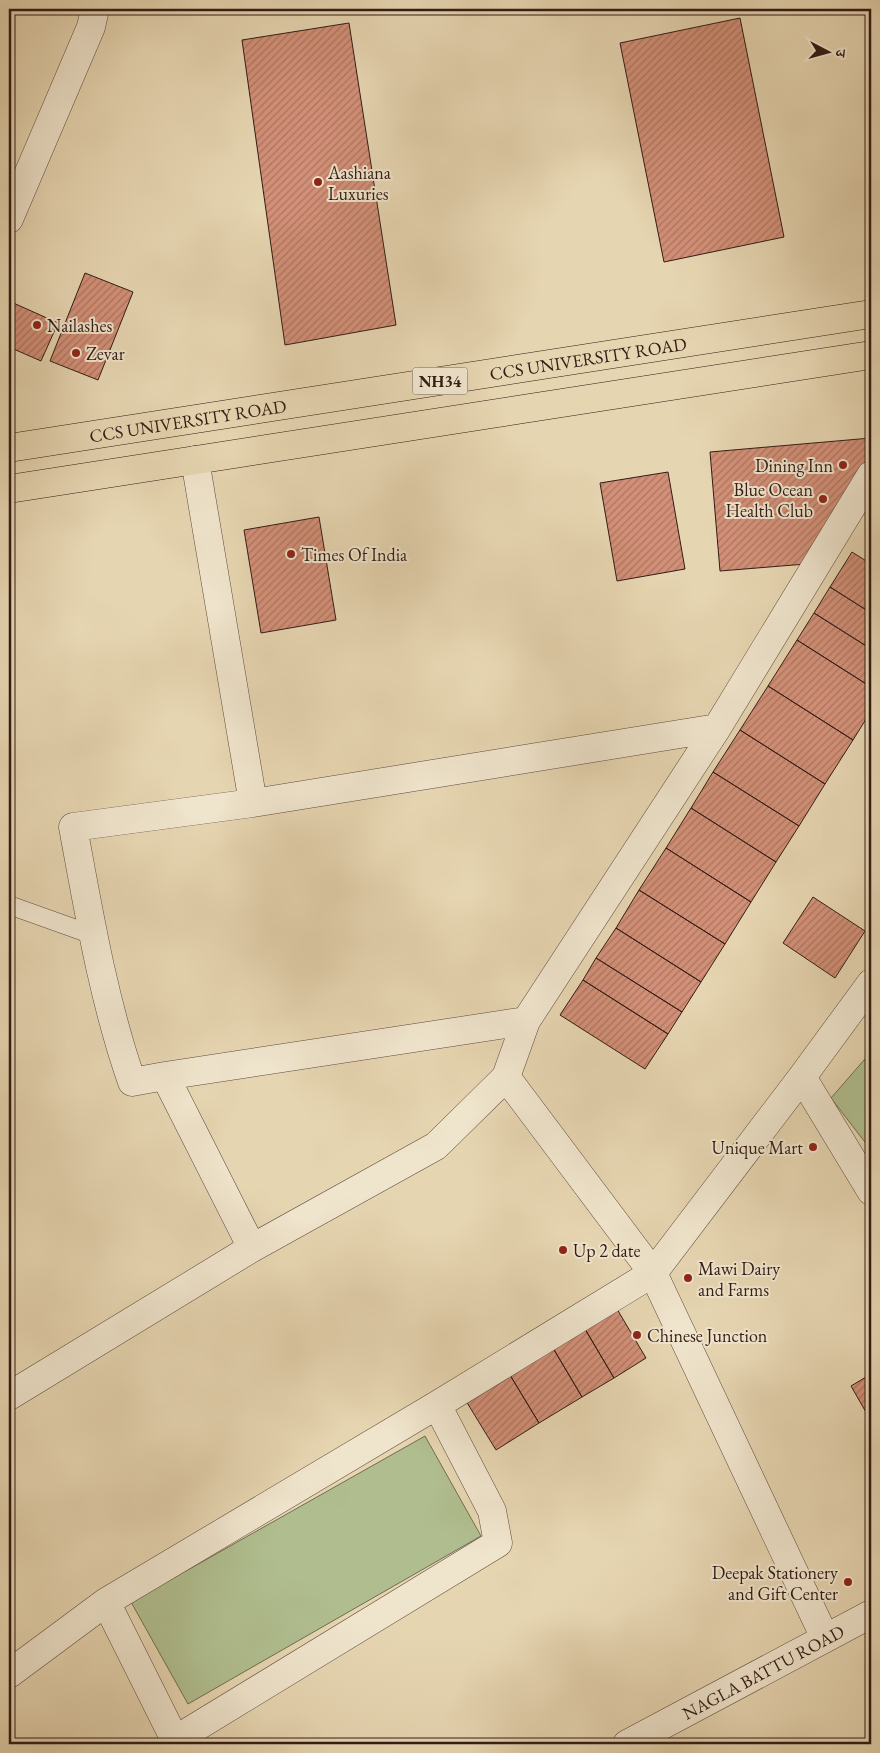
<svg xmlns="http://www.w3.org/2000/svg" width="880" height="1753" viewBox="0 0 880 1753" font-family="'EB Garamond','Noto Serif Devanagari',serif">
<style>
.park{fill:#b0be8f;stroke:#716d52}
.building{fill:url(#building-hatch);stroke:#321c15}
.lines{fill:none;stroke-linecap:round;stroke-linejoin:round}
.service-casing{stroke:#5f4a3c;stroke-width:19}
.minor-casing{stroke:#5f4a3c;stroke-width:29}
.tertiary-casing{stroke:#5f4a3c;stroke-width:29}
.trunk-casing{stroke:#321c15;stroke-width:29}
.service{stroke:#efe4cc;stroke-width:18}
.minor{stroke:#efe4cc;stroke-width:28}
.tertiary{stroke:#efe4cc;stroke-width:28}
.trunk{stroke:#e6d5b1;stroke-width:28}
.poi-dot{fill:#8f2418;stroke:#efe4cc;stroke-width:2}
.labels{text-anchor:middle;dominant-baseline:central;stroke-width:4;stroke-linejoin:round;paint-order:stroke}
.shield{fill:#efe4cc;stroke:#6b584c;stroke-width:1}
.shield-label{font-size:16px;font-weight:bold;fill:#321c15}
.poi-label{font-size:18px;fill:#321c15;stroke:#efe4cc;text-anchor:start}
.street-label{font-size:18px;fill:#321c15;stroke:#efe4cc}
</style>
<defs>
<pattern id="building-hatch" width="6" height="6" patternUnits="userSpaceOnUse" patternTransform="scale(1.25)"><rect width="6" height="6" fill="#d39078"/><path d="M-1 1l2-2M0 6l6-6M5 7l2-2" fill="none" stroke="#ac7561"/></pattern>
</defs>
<rect width="100%" height="100%" fill="#e6d5b1"/>
<filter id="stains"><feTurbulence type="fractalNoise" baseFrequency=".004" numOctaves="4"/><feColorMatrix values="0 0 0 0 .2 0 0 0 0 .09 0 0 0 0 .02 0 0 0 .5 -.17"/></filter>
<radialGradient id="worn" r=".72"><stop offset=".6" stop-color="#630" stop-opacity="0"/><stop offset="1" stop-color="#630" stop-opacity=".3"/></radialGradient>
<path class="park" d="M871,1052V1150L831,1098Z
M425,1436L481,1536L188,1704L131,1602Z"/>
<path class="building" d="M740,18L784,237L664,262L620,43Z
M349,23L396,325L285,345L242,40Z
M85,273L133,292L98,380L50,361Z
M9,301L58,323L41,361L9,347Z
M871,438V452L806,564L720,571L710,452Z
M668,472L685,569L617,581L600,483Z
M319,517L336,620L261,633L244,530Z
M852,552L871,564V613L830,587Z
M830,587L871,613V649L814,613Z
M814,613L871,649V687L797,640Z
M797,640L871,687V711L853,740L768,686Z
M768,686L853,740L825,784L740,730Z
M740,730L825,784L799,826L713,772Z
M713,772L799,826L776,862L691,808Z
M691,808L776,862L751,902L666,848Z
M666,848L751,902L725,944L639,890Z
M639,890L725,944L701,982L616,928Z
M813,897L865,931L835,978L783,943Z
M616,928L701,982L682,1012L596,958Z
M596,958L682,1012L668,1034L583,980Z
M583,980L668,1034L645,1069L560,1015Z
M617,1309L646,1358L614,1378L585,1329Z
M585,1329L614,1378L582,1397L553,1348Z
M553,1348L582,1397L539,1423L510,1375Z
M871,1374V1421L851,1386Z
M510,1375L539,1423L496,1450L466,1401Z"/>
<g class="lines">
<defs>
<path id="service" d="M9,905L93,935"/>
<path id="minor" d="M9,219L91,27L95,9
M195,460L253,803
M526,1021L165,1076L132,1082C103,999 89,913 73,827L253,803L717,728
M165,1076L252,1248
M506,1077L653,1273L825,1638
M802,1077L871,1191
M9,1396L252,1248L436,1146L506,1077L526,1021L717,728L871,475
M106,1602L175,1740L498,1543L492,1511L437,1405
M9,1674L106,1602L437,1405L653,1273L802,1077L871,983"/>
<g id="tertiary">
<path id="s1" d="M627,1744L871,1614"/>
</g>
<g id="trunk">
<path id="s2" d="M9,448L871,314"/>
<path d="M9,489L871,355"/>
</g>
</defs>
<use href="#service" class="service-casing"/>
<use href="#minor" class="minor-casing"/>
<use href="#tertiary" class="tertiary-casing"/>
<use href="#trunk" class="trunk-casing"/>
<use href="#service" class="service"/>
<use href="#minor" class="minor"/>
<use href="#tertiary" class="tertiary"/>
<use href="#trunk" class="trunk"/>
</g>
<g class="poi-dot">
<circle cx="318" cy="182" r="5"/>
<circle cx="37" cy="325" r="5"/>
<circle cx="76" cy="353" r="5"/>
<circle cx="843" cy="465" r="5"/>
<circle cx="823" cy="499" r="5"/>
<circle cx="291" cy="554" r="5"/>
<circle cx="813" cy="1147" r="5"/>
<circle cx="563" cy="1250" r="5"/>
<circle cx="688" cy="1278" r="5"/>
<circle cx="637" cy="1335" r="5"/>
<circle cx="848" cy="1582" r="5"/>
</g>
<g class="labels">
<rect class="shield" x="412.5" y="367.5" width="55" height="27" rx="4"/>
<g class="shield-label">
<text x="440" y="381">NH34</text>
</g>
<g class="poi-label">
<text x="328" y="172">Aashiana<tspan x="328" dy="21">Luxuries</tspan></text>
<text x="47" y="325">Nailashes</text>
<text x="86" y="353">Zevar</text>
<text x="833" y="465" text-anchor="end">Dining Inn</text>
<text x="813" y="489" text-anchor="end">Blue Ocean<tspan x="813" dy="21">Health Club</tspan></text>
<text x="301" y="554">Times Of India</text>
<text x="803" y="1147" text-anchor="end">Unique Mart</text>
<text x="573" y="1250">Up 2 date</text>
<text x="698" y="1268">Mawi Dairy<tspan x="698" dy="21">and Farms</tspan></text>
<text x="647" y="1335">Chinese Junction</text>
<text x="838" y="1572" text-anchor="end">Deepak Stationery<tspan x="838" dy="21">and Gift Center</tspan></text>
</g>
<g class="street-label">
<text stroke="none"><textPath href="#s2" startOffset="586">CCS UNIVERSITY ROAD</textPath></text>
<text stroke="none"><textPath href="#s2" startOffset="181">CCS UNIVERSITY ROAD</textPath></text>
<text stroke="none"><textPath href="#s1" startOffset="154">NAGLA BATTU ROAD</textPath></text>
</g>
</g>
<rect width="880" height="1753" fill="none" stroke="#e6d5b1" stroke-width="30"/>
<rect x="10" y="10" width="860" height="1733" fill="none" stroke="#321c15" stroke-width="2.5"/>
<rect x="15" y="15" width="850" height="1723" fill="none" stroke="#321c15"/>
<g transform="translate(828 52) rotate(96)" stroke="#efe4cc" stroke-width="4" paint-order="stroke">
<path d="M0-4L9 19L0 12L-9 19Z" fill="#321c15"/>
<text y="-8" font-size="14" font-weight="bold" text-anchor="middle" fill="#321c15">उ</text>
</g>
<rect width="100%" height="100%" filter="url(#stains)"/>
<rect width="100%" height="100%" fill="url(#worn)"/>
</svg>
